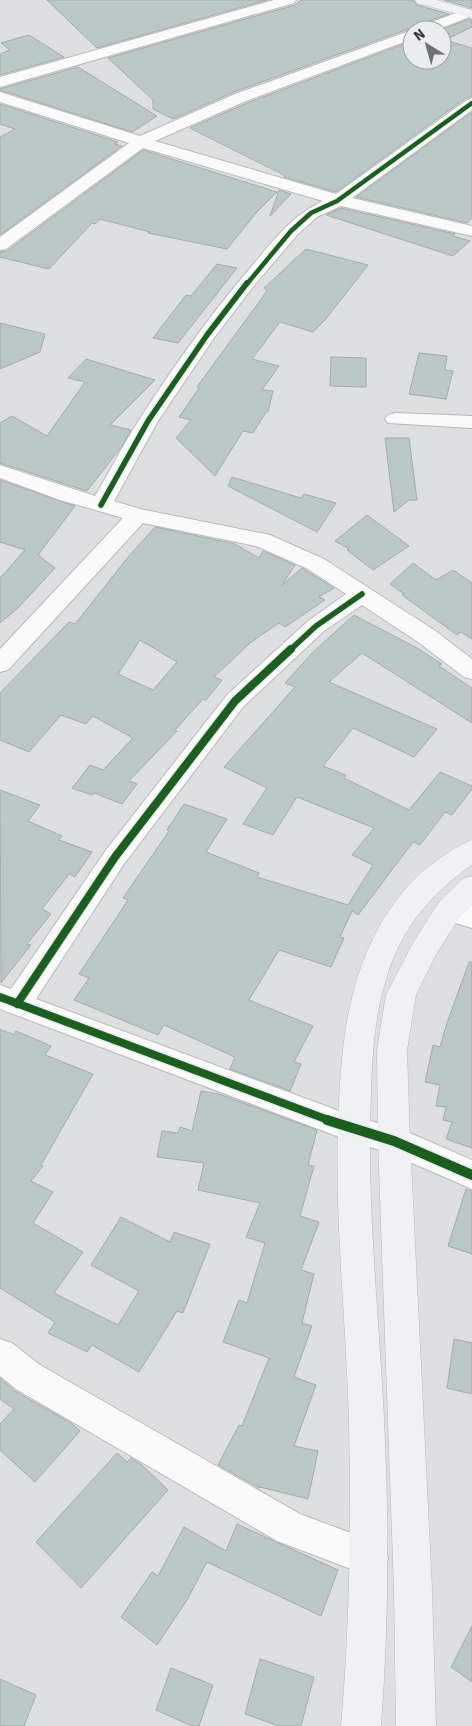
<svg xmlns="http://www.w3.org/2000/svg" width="472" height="1726" viewBox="0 0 472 1726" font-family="Signika,sans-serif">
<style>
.building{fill:#bbc8c8;stroke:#a8a9aa;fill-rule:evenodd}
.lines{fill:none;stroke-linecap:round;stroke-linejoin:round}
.street-casing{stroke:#b9babb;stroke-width:2}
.secondary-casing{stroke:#b9babb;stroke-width:1}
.street{fill:#fafafa;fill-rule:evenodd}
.secondary{fill:#f0f1f4;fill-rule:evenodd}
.cycleway-far3-casing{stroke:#e9edee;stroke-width:6}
.cycleway-far2-casing{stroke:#e9edee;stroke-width:8}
.cycleway-far1-casing{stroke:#e9edee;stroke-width:11}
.cycleway-casing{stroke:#e9edee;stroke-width:13}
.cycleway-far3{stroke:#1b5e20;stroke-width:4.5}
.cycleway-far2{stroke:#1b5e20;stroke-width:5.5}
.cycleway-far1{stroke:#1b5e20;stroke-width:8}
.cycleway{stroke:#1b5e20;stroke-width:10}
</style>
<rect width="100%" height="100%" fill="#dddfe0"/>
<path class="building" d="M47,0H267L97,48Z
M301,0H413L417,5L449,14L417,25L414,30L411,28L234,92L173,119L153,109V100L108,58L295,5Z
M444,0H472V8Z
M469,19L472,20V27L445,40L472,48V96L466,98L336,192L284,177V175L190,128L247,103L412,41V60H442L441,30Z
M29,35L64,57L0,75V54L10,50L1,43Z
M78,67L157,116L132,132L0,90V89Z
M0,104L118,142L114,144L122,146L0,235V137L15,129L0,124Z
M472,112V218L467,223L356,197Z
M143,150L277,192L256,213L227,249L148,233L150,232L100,219L95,224L92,223L49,269L0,257V252L7,251Z
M279,190L291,194L270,216Z
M341,208L455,234L453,236L470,241L453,256L326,215Z
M306,249L368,265L325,320L313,332L280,322L252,359L279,366L262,390L273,391L268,412H266L253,433L243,431L215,476L176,438L191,420L179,417L199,388L197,387L267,291L264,288Z
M217,264L237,268L178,343L153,338L186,295L191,296Z
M0,323L45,334L40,352L0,369Z
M419,353L447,356L445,370L453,371L446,399L409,394Z
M331,357L366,358V387L330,386Z
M86,359L155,380L110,425L131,430L122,446L87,491L0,463V423L12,416L47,436L85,382L68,378Z
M385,438H409L417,500H409L394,512Z
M232,477L301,498L304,494L336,503L317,532L228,486Z
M0,480L75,506L38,555L55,568L17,609L0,623V578L25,550L0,542Z
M367,515L409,546L373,570L347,550L349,549L335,541Z
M155,527L235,544L259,558L263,551L295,565L282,585L302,568L334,588L319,597L325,600L285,627L279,623L250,643L214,677L222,680L206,700L203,699L175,730L177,731L129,781L137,784L122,804L94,793L92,795L72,788L90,765L103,770L133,738L93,716L86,724L61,715L29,752L0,740V693L69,622L75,624L129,556ZM140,640L177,662L153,690L118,674Z
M413,563L436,580L453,570L472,583V639L461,632L457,635L402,595L404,594L390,584Z
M354,615L417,648L442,664L439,666L472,688V723L362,653L329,682L437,729L414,757L353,728L323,766L346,775L344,778L409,810L440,772L472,786V789L452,815L445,812L420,845L413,842L358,915L352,911L340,937L344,938L331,967L279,950L249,1000L313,1026L294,1062L301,1064L290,1091L230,1069L235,1057L164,1025L158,1035L74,1000L89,978L79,974L128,900L123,898L169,831L167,830L184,804L227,819L206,852L259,873L257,877L348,905L373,865L352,855L374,828L297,797L273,835L243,824L267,788L224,767L295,687L285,683L313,652Z
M0,790L40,805L28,821L62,836L59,840L92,852L75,877L69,874L42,909L51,914L27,944L31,945L1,983Z
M469,962H472V1148L446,1139L452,1122L443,1120L446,1107L436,1106L440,1085L425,1082L433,1045L440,1047L447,1023Z
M0,1029L14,1035L16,1031L51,1046L45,1055L93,1074L41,1165L43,1166L31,1181L53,1192L33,1223L83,1252L54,1293L118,1325L139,1291L91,1265L121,1217L170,1242L174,1232L210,1244L183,1313L177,1311L139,1372L92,1345L87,1352L48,1333L55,1322L0,1288Z
M201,1091L219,1094L317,1130L308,1165L314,1166L300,1216L319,1222L301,1270L314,1274L302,1323L312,1326L294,1377L316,1385L294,1446L318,1451L308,1499L260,1487L259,1488L218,1465L239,1425L242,1426L269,1358L223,1342L239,1300L247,1303L265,1243L246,1237L260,1203L198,1190L204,1163L157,1157L162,1131L178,1133L180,1127L192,1131Z
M466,1189L472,1191V1254L448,1246Z
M454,1339L472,1343V1394L447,1388Z
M0,1378L15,1391L71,1423L80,1431L35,1482L0,1450V1424L14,1409L0,1399Z
M117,1453L127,1462L131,1458L142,1465L168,1490L81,1588L36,1542Z
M237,1524L338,1570L321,1616L207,1562L187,1600L157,1645L121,1617L152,1572L158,1576L184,1527L226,1551Z
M472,1626V1682L451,1667Z
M260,1659L314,1677L301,1726H279L245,1714Z
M171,1668L213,1685L199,1726H192L156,1710Z
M0,1679L36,1695L24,1726H0Z"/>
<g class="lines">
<defs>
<path id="street" d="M274,0H296L294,3L0,87V77Z
M467,9L472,10V16L436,30H416L418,27Z
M412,30V39L246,101L155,141L336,194L467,100L472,98V110L352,198L472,226V236L341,206L317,217L297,235L253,287L214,338L158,421L114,501L140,509L270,535L324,559L434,630L472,659V679L464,677L418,642L362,605L324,631L243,707L124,864L36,999L353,1116L405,1131L472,1160V1189L389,1153L342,1138L0,1009V985L11,989L106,850L227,695L308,621L346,594L308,569L256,546L143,523L8,670L0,672V649L123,518L60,500L0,478V465L95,496C110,471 123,445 139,420C173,367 210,315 251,267C274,240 291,216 323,201L143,148L6,249L0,250V237L129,143L0,102V92L140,136L235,94Z
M395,413L472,416V428L388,423L385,419L388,415Z
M449,899L472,906V928L439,918L436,910L439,902Z
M0,1339L12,1343L40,1365L300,1514L383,1545L388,1558L383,1571L370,1576L277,1541L16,1389L0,1376Z"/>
<path id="secondary" d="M415,0H437L472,10V18L417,3Z
M472,840V865C432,893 403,926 388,973C375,1011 372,1053 371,1093C367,1184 375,1275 381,1367C389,1486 390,1606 381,1726H341C350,1624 351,1523 349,1421C346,1314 333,1208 339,1102C341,1064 344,1026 354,990C366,944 391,897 428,867C441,857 456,846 472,840Z
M472,876V905L459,918L435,956L416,995L407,1050L410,1141L432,1589L436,1726H396L394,1589L378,1141L377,1050L386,995L414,941L439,902L462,879Z"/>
</defs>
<use href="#street" class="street-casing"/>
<use href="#secondary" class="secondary-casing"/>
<use href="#street" class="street"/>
<use href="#secondary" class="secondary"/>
<defs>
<path id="cycleway-far3" d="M246,285L291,231L311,213L337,201L472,103"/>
<path id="cycleway-far2" d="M101,505L148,421L207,335L247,283
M290,650L316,626L362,594"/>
<path id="cycleway-far1" d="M0,997L331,1121
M17,1004L115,857L235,701L291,649"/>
<path id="cycleway" d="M327,1120L394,1141L472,1175"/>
</defs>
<use href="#cycleway-far3" class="cycleway-far3-casing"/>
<use href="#cycleway-far2" class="cycleway-far2-casing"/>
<use href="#cycleway-far1" class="cycleway-far1-casing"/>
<use href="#cycleway" class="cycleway-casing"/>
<use href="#cycleway-far3" class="cycleway-far3"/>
<use href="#cycleway-far2" class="cycleway-far2"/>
<use href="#cycleway-far1" class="cycleway-far1"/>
<use href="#cycleway" class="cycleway"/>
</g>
<g transform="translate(427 45) rotate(323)"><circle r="24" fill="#e9edee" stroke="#a1a4a5"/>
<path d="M0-4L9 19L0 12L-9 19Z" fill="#707172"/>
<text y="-8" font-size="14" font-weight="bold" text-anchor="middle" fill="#353637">N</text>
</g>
</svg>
